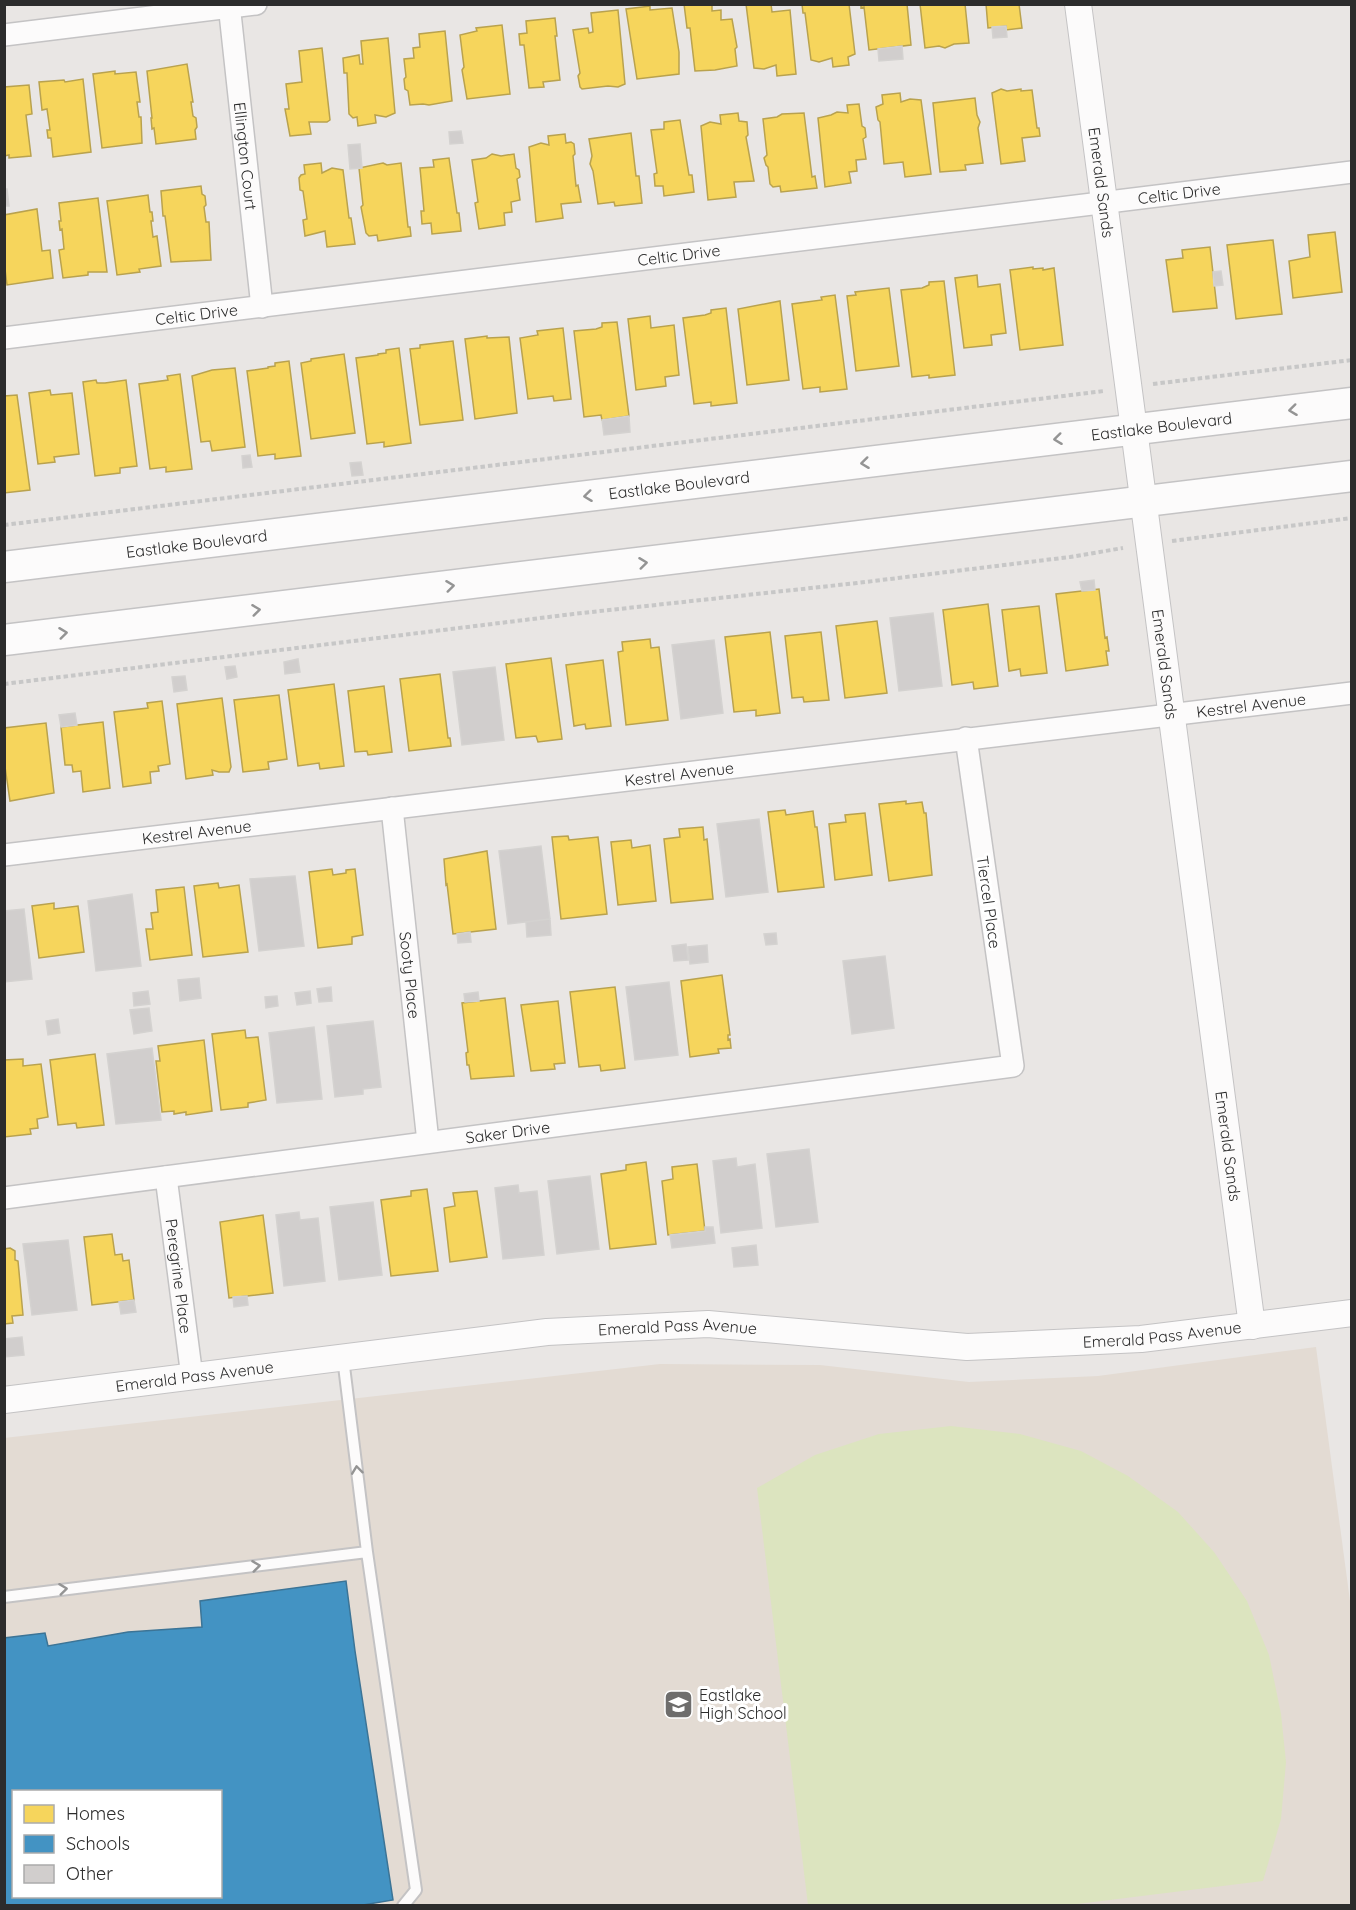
<svg xmlns="http://www.w3.org/2000/svg" width="1356" height="1910" viewBox="0 0 1356 1910" font-family="Quicksand,sans-serif">
<style>
.education{fill:#e3dbd3;fill-rule:evenodd}
.pitch{fill:#dce4bf}
.homes{fill:#f6d55c;stroke:#b9a24e;stroke-width:1.5}
.schools{fill:#4393c3;stroke:#3c7496;stroke-width:1.5;fill-rule:evenodd}
.building{fill:#d1cecd;stroke:#d4d2d0;stroke-width:1.5}
.lines{fill:none;stroke-linecap:round;stroke-linejoin:round}
.service-casing{stroke:#c4c3c4;stroke-width:14}
.minor-casing{stroke:#c4c3c4;stroke-width:24}
.tertiary-casing{stroke:#c4c3c4;stroke-width:28}
.secondary-casing{stroke:#c4c3c4;stroke-width:33}
.path{stroke:#c7c7c7;stroke-width:4;stroke-dasharray:4.5 3;stroke-linecap:butt}
.service{stroke:#fcfbfb;stroke-width:10}
.minor{stroke:#fcfbfb;stroke-width:21}
.tertiary{stroke:#fcfbfb;stroke-width:26}
.secondary{stroke:#fcfbfb;stroke-width:30}
.oneway{stroke:#949494}
.labels{text-anchor:middle;dominant-baseline:central;stroke-width:6;stroke-linejoin:round;paint-order:stroke}
.street-label{font-size:16px;fill:#2c2c2c;stroke:#fff}
.poi-label{font-size:16px;fill:#2c2c2c;stroke:#fff;text-anchor:start}
</style>
<rect width="100%" height="100%" fill="#e9e6e4"/>
<path class="education" d="M1316,1347L1352,1616L1351,1905H5L4,1438L660,1364L820,1365L969,1382L1098,1376ZM14,1792H220V1896H14Z"/>
<path class="pitch" d="M951,1426L1020,1434L1081,1451L1128,1476L1178,1512L1214,1552L1247,1601L1269,1655L1281,1714L1286,1762L1281,1819L1263,1881L1061,1906L808,1905L757,1488L815,1455L879,1434Z"/>
<path class="homes" d="M684,4H712V11L721,10V20L732,19L737,47L735,49L737,66L715,70L695,71L690,28H687Z
M746,4H771L772,12L790,10L796,74L777,76L776,65L764,69L754,68Z
M802,4H849L855,54L848,57L849,65L833,67L832,58L819,62L811,60L805,13H803Z
M861,4H907L911,45L869,50L864,7L861,8Z
M920,4H965L969,43L954,44L945,48L939,46L925,48Z
M986,4H1019L1022,28L1006,30V26L988,28Z
M650,6V10L672,8L679,52V74L637,79L626,9Z
M618,10L625,84L618,87L608,86L582,89L580,87L578,76L580,73L573,30L588,28L589,33L593,32L591,13Z
M555,18L557,36H555L560,80L543,82L544,87L529,88L524,45H520L519,34L527,33L526,21Z
M502,25L510,94L467,99L462,70L464,67L460,35L477,31L476,28Z
M445,31L452,101L429,105L423,104L410,105L408,91L405,89L404,79L406,77L404,59L414,58L413,48L420,47L419,34Z
M388,38L395,113L386,117L375,115L376,123L358,126L357,117L353,118L349,114L347,73H344L343,58L359,55L360,64H363L361,41Z
M322,48L330,120L327,122H309L311,134L290,136L285,109H289L286,84L302,82L299,51Z
M187,64L193,102H191L193,116L196,118L197,127L195,130L196,139L156,144L154,128L152,129L151,118H152L147,71Z
M115,71V74L136,72L140,102H137L139,117H141L142,143L102,148L93,74Z
M83,79L91,152L53,157L51,138H48L47,130H50L47,109L42,110L39,82L64,80L65,82Z
M29,85L32,114L26,115L31,156L9,158V155L4,156V87Z
M1001,89L1007,91L1021,89V91L1032,90L1037,128H1039L1040,136L1022,138L1025,161L1001,164L992,93Z
M900,93L901,102L910,99L921,100L931,174L905,177L903,162L884,164L880,122L878,120L876,107L883,104L882,95Z
M975,98L977,115L980,122L978,128L983,163L965,165L966,170L940,172L933,103Z
M859,104L862,126L865,128L866,137L863,139L866,159L856,160L857,171L849,172L851,183L825,187L818,118L831,115L837,112L848,113L847,105Z
M738,113L739,121L747,122L748,135L746,137L754,181L734,182L736,197L708,200L701,126L710,122L721,124L720,115Z
M804,113L812,177L815,176L817,188L781,192L780,186L773,187L770,184L768,167L766,165L764,158L767,155L763,119L777,117L782,114Z
M680,120L689,175H692L694,192L664,196L663,186H655L654,174L657,173L651,130L664,129V122Z
M631,133L636,176H639L642,203L615,206L614,202L598,204L593,171L590,164L592,156L589,139Z
M565,134L566,143L571,142L574,144L575,154L573,156L576,186L578,185L581,202L561,204L563,218L536,222L529,147L541,143L549,145L548,136Z
M492,154L501,156L514,154L516,168L519,170L520,177L517,179L520,200L511,202L512,212L504,213L505,225L479,229L475,203L478,202L472,160L486,158Z
M449,158L457,213H459L461,231L432,234L431,223L422,224L421,211H424L420,168L434,167L433,160Z
M321,163L322,173L332,168L343,170L349,218H351L355,244L327,247L325,231L305,236L303,220L307,219L303,191L300,190L299,178L301,175L305,174L304,165Z
M383,163L387,165L401,163L408,227H410L411,236L378,241L377,235L369,236L366,233L361,207L363,205L359,168Z
M201,186L202,194L205,196L206,205L204,207L206,222H209L211,260L171,262L165,216H163L161,191Z
M148,195L150,212H152L153,221H151L153,237L157,236L161,266L139,269L140,272L117,275L107,201Z
M98,198L107,272H88V275L63,278L59,250L64,249L62,229L60,230L59,221H61L59,203Z
M37,209L42,251L50,250L53,278L7,285L4,261V215Z
M1335,232L1342,292L1293,298L1289,261L1310,257L1308,235Z
M1273,240L1282,314L1236,319L1227,245Z
M1210,247L1217,308L1173,312L1166,260L1183,258L1182,250Z
M1033,267V269L1043,268V270L1054,268L1063,345L1020,350L1010,270Z
M977,275L978,287L1000,284L1006,333L991,335L992,345L964,348L955,278Z
M944,281L955,375L929,378V375L912,377L901,290L922,288L929,285V282Z
M889,288L899,366L856,371L847,296L856,295L855,292Z
M835,295L847,389L820,392V387L803,389L792,304L822,300L821,297Z
M780,301L789,380L747,385L738,309Z
M726,308L737,403L711,406V402L694,404L683,318L705,315L711,313V310Z
M650,316L651,328L674,325L679,375L665,377L666,386L636,390L628,319Z
M617,322L629,416L602,420L601,415L584,417L574,331L596,329L602,327V323Z
M563,328L571,399L554,401L553,396L528,399L520,338L538,335L537,331Z
M487,336V338L509,337L517,413L475,419L465,339Z
M453,341L463,420L420,425L410,349L420,348V345Z
M399,348L411,443L384,447V442L367,444L356,358L378,355V354L386,353V350Z
M344,354L355,433L311,439L301,363L311,361V359Z
M289,361L301,456L275,459V454L258,456L247,371L268,368V367L275,366V363Z
M235,368L245,447L212,451L210,441L201,442L192,376L212,370Z
M180,374L192,469L166,472V467L150,469L139,384L168,380L167,376Z
M96,380L97,383H105L126,380L137,466L120,468V473L95,476L83,382Z
M50,390L51,395L72,393L79,454L54,457L55,462L38,464L29,393Z
M17,395L30,490L4,493V396Z
M1099,589L1105,638L1107,637L1109,651H1106L1108,665L1066,671L1056,594Z
M988,604L998,686L974,689L973,682L952,685L943,610Z
M1039,606L1047,673L1021,676L1020,669L1009,671L1002,610Z
M877,621L887,693L845,698L836,626Z
M770,632L780,713L756,716V710L734,712L725,637Z
M821,632L829,700L804,702L803,697L792,698L785,636Z
M650,639L651,648L659,647L668,720L626,725L618,652L623,651L622,642Z
M551,658L562,739L538,742L536,736L516,738L506,664Z
M603,660L611,726L586,729L585,724L574,726L566,665Z
M440,674L448,738H450L451,746L409,751L400,679Z
M334,684L344,766L320,769L319,763L298,766L288,690Z
M384,686L392,752L368,755L367,751L355,752L348,691Z
M279,695L287,759L268,762L269,769L243,772L234,700Z
M222,698L231,767L229,772H219L212,770L213,775L186,779L177,704Z
M162,701L170,764L158,766L159,771L150,772L151,783L123,787L114,712L148,708L147,703Z
M103,722L110,788L83,792L81,771L73,772L72,765H65L61,727Z
M46,723L54,793L10,801L4,760V728Z
M906,801V804L922,802L924,813H926L932,875L889,881L879,804Z
M785,810L786,815L813,811L815,827H817L824,887L778,892L768,812Z
M865,813L872,875L835,880L829,824L846,822L845,815Z
M703,827L704,840L707,839L713,899L671,903L664,839L680,837L679,829Z
M568,836L569,840L598,837L607,914L561,919L552,837Z
M631,840L632,848L650,845L656,901L618,905L611,842Z
M487,851L496,929L453,934L447,884L446,885L444,859Z
M332,869L333,875L346,873V870L355,869L363,935L352,937V944L318,948L309,872Z
M218,883L219,888L239,885L248,952L203,957L194,886Z
M184,887L192,955L150,960L146,929H153L151,913L158,912L156,890Z
M54,903V909L78,906L84,952L39,958L32,906Z
M722,975L730,1035H728V1040L730,1039L731,1048L718,1049L719,1053L690,1057L681,981Z
M615,987L625,1068L601,1071L600,1065L579,1067L570,992Z
M505,998L514,1076L471,1079L469,1065H467L466,1053L468,1052L462,1003Z
M558,1001L565,1063L554,1064L555,1069L531,1071L521,1005Z
M245,1030L246,1038L258,1037L266,1100L248,1103V1107L221,1110L212,1034Z
M204,1040L212,1111L186,1115V1112L174,1114V1111L162,1112L156,1061H160L158,1046Z
M95,1054L104,1125L77,1128L76,1123L58,1125L50,1060Z
M23,1059V1066L41,1064L48,1117L37,1119L38,1128L30,1129L31,1134L4,1137V1060Z
M646,1162L656,1244L610,1249L601,1174L626,1170V1165Z
M697,1164L705,1231L668,1235L662,1181L673,1179L672,1167Z
M427,1189L438,1271L391,1276L381,1200L411,1196V1191Z
M477,1191L487,1257L450,1262L444,1208L455,1206L453,1193Z
M263,1215L273,1293L229,1298L220,1222Z
M112,1234L115,1255L122,1254L123,1261L129,1260L134,1300L92,1305L84,1237Z
M10,1248L15,1251V1260L18,1261L23,1315L12,1316L13,1323L4,1324V1249Z"/>
<path class="schools" d="M346,1581L355,1651L393,1900L357,1906H4V1638L45,1633L48,1646L128,1632L202,1627L200,1601ZM14,1792H220V1896H14Z"/>
<path class="building" d="M1006,26L1007,37L993,38L992,27Z
M902,46L903,59L879,61L878,49Z
M461,131L463,143L450,144L449,132Z
M360,144L362,168L350,169L348,145Z
M4,189H7L9,206H4Z
M1221,271L1223,285L1214,286L1213,272Z
M629,416L630,432L604,435L602,420Z
M250,455L252,467L243,468L242,456Z
M361,462L363,475L352,476L350,463Z
M1094,580L1095,590L1082,591L1080,582Z
M933,613L942,686L899,691L890,618Z
M714,640L723,713L681,719L672,645Z
M298,659L300,672L285,674L284,662Z
M235,666L237,677L227,679L225,667Z
M495,667L504,740L462,745L453,672Z
M185,676L187,690L174,692L172,677Z
M75,713L77,725L61,727L59,715Z
M759,819L768,892L726,897L717,824Z
M541,846L550,919L508,924L499,851Z
M295,876L304,946L259,951L250,879Z
M132,894L141,966L96,971L88,901Z
M24,909L32,979L4,982V911Z
M550,919L551,935L527,937L526,922Z
M470,932L471,942L458,943L457,934Z
M776,933L777,944L766,945L764,934Z
M686,944L688,960L674,961L672,946Z
M707,945L708,962L690,964L688,947Z
M885,956L894,1028L852,1034L843,961Z
M199,978L201,998L180,1001L178,980Z
M669,982L678,1055L635,1060L626,987Z
M331,987L332,1001L319,1002L317,989Z
M148,991L150,1004L134,1006L133,993Z
M310,991L311,1003L297,1005L295,993Z
M478,992L479,1001L465,1002L464,994Z
M277,996L278,1006L266,1008L265,997Z
M149,1008L152,1031L134,1034L130,1010Z
M58,1019L60,1033L48,1035L46,1021Z
M373,1021L381,1087L363,1089V1094L335,1097L327,1026Z
M314,1027L322,1099L277,1103L269,1033Z
M152,1048L161,1120L116,1124L107,1054Z
M809,1149L818,1222L776,1227L767,1154Z
M736,1158L737,1167L755,1164L762,1228L721,1233L713,1161Z
M590,1176L599,1249L557,1254L548,1181Z
M518,1185L519,1193L537,1191L544,1255L503,1259L495,1188Z
M373,1202L382,1275L339,1280L330,1207Z
M299,1212L300,1220L318,1218L325,1281L284,1286L276,1215Z
M705,1227H713L715,1243L672,1248L670,1235L705,1231Z
M68,1240L77,1310L32,1315L23,1244Z
M756,1245L758,1265L734,1267L732,1248Z
M247,1296L248,1305L234,1307L233,1297Z
M134,1300L136,1312L121,1314L119,1302Z
M22,1337L24,1355L4,1357V1339Z"/>
<g class="lines">
<defs>
<path id="service" d="M367,1552L416,1890L403,1906
M4,1597L367,1552L343,1358"/>
<g id="minor">
<path id="s1" d="M229,4L262,307"/>
<path d="M4,35L256,4"/>
<path id="s2" d="M4,338L1352,172"/>
<path id="s3" d="M392,808L428,1142"/>
<path id="s4" d="M4,855L1352,693"/>
<path id="s5" d="M166,1177L192,1377"/>
<path id="s6" d="M4,1198L1013,1066L966,738"/>
</g>
<g id="tertiary">
<path id="s7" d="M1078,4L1252,1326"/>
<path id="s8" d="M4,1400L547,1332L708,1324L967,1347L1141,1339L1352,1313"/>
</g>
<g id="secondary">
<path id="s9" d="M4,567L1352,403"/>
<path d="M4,640L1352,476"/>
</g>
</defs>
<use href="#service" class="service-casing"/>
<use href="#minor" class="minor-casing"/>
<use href="#tertiary" class="tertiary-casing"/>
<use href="#secondary" class="secondary-casing"/>
<path class="path" d="M1153,384L1352,360
M4,525L1104,391
M1172,541L1352,518
M4,684L573,614L857,583L1070,557L1123,548"/>
<use href="#service" class="service"/>
<use href="#minor" class="minor"/>
<use href="#tertiary" class="tertiary"/>
<use href="#secondary" class="secondary"/>
</g>
<defs><path id="oneway-chevron" d="M-2-3.5L2.5 0L-2 3.5" fill="none" stroke-width="1.6" stroke-linecap="round" stroke-linejoin="round" transform="scale(1.5)"/></defs>
<g class="oneway">
<use href="#oneway-chevron" transform="translate(1293 410) rotate(173)"/>
<use href="#oneway-chevron" transform="translate(1058 439) rotate(173)"/>
<use href="#oneway-chevron" transform="translate(865 463) rotate(173)"/>
<use href="#oneway-chevron" transform="translate(588 496) rotate(173)"/>
<use href="#oneway-chevron" transform="translate(643 563) rotate(-7)"/>
<use href="#oneway-chevron" transform="translate(450 586) rotate(-7)"/>
<use href="#oneway-chevron" transform="translate(256 610) rotate(-7)"/>
<use href="#oneway-chevron" transform="translate(63 633) rotate(-7)"/>
<use href="#oneway-chevron" transform="translate(357 1470) rotate(-97)"/>
<use href="#oneway-chevron" transform="translate(256 1566) rotate(-7)"/>
<use href="#oneway-chevron" transform="translate(63 1589) rotate(-7)"/>
</g>
<defs>
<symbol id="school-square" viewBox="-11 -11 22 22"><rect x="-9" y="-9" width="18" height="18" rx="4" fill="#6e6d6c" stroke="#fff"/><path d="M0-5L7-2L0 1L-7-2ZM-4 1L0 2.5L4 1V4Q0 6-4 4Z" fill="#fff"/></symbol>
</defs>
<g fill-rule="evenodd">
<use href="#school-square" x="662" y="1688" width="33" height="33"/>
</g>
<g class="labels">
<g class="street-label">
<text stroke="none"><textPath href="#s1" startOffset="153">Ellington Court</textPath></text>
<text stroke="none"><textPath href="#s7" startOffset="180">Emerald Sands</textPath></text>
<text stroke="none"><textPath href="#s2" startOffset="1184">Celtic Drive</textPath></text>
<text stroke="none"><textPath href="#s2" startOffset="680">Celtic Drive</textPath></text>
<text stroke="none"><textPath href="#s2" startOffset="194">Celtic Drive</textPath></text>
<text stroke="none"><textPath href="#s9" startOffset="1166">Eastlake Boulevard</textPath></text>
<text stroke="none"><textPath href="#s9" startOffset="680">Eastlake Boulevard</textPath></text>
<text stroke="none"><textPath href="#s9" startOffset="194">Eastlake Boulevard</textPath></text>
<text stroke="none"><textPath href="#s7" startOffset="666">Emerald Sands</textPath></text>
<text stroke="none"><textPath href="#s4" startOffset="1256">Kestrel Avenue</textPath></text>
<text stroke="none"><textPath href="#s4" startOffset="680">Kestrel Avenue</textPath></text>
<text stroke="none"><textPath href="#s4" startOffset="194">Kestrel Avenue</textPath></text>
<text transform="translate(989 902) rotate(82)">Tiercel Place</text>
<text stroke="none"><textPath href="#s3" startOffset="168">Sooty Place</textPath></text>
<text stroke="none"><textPath href="#s6" startOffset="508">Saker Drive</textPath></text>
<text stroke="none"><textPath href="#s7" startOffset="1152">Emerald Sands</textPath></text>
<text stroke="none"><textPath href="#s5" startOffset="100">Peregrine Place</textPath></text>
<text stroke="none"><textPath href="#s8" startOffset="678">Emerald Pass Avenue</textPath></text>
<text stroke="none"><textPath href="#s8" startOffset="1164">Emerald Pass Avenue</textPath></text>
<text stroke="none"><textPath href="#s8" startOffset="192">Emerald Pass Avenue</textPath></text>
</g>
<g class="poi-label">
<text x="699" y="1695">Eastlake<tspan x="699" dy="18">High School</tspan></text>
</g>
</g>
<rect width="1356" height="1910" fill="none" stroke="#2c2c2c" stroke-width="12"/>
<rect x="12" y="1790" width="210" height="108" fill="#ffffff" stroke="#ababab" stroke-width="1.5"/>
<rect x="24" y="1805" width="30" height="18" fill="#f6d55c" stroke="#ababab" stroke-width="1.5"/>
<text x="66" y="1820" font-size="18" fill="#2c2c2c">Homes</text>
<rect x="24" y="1835" width="30" height="18" fill="#4393c3" stroke="#ababab" stroke-width="1.5"/>
<text x="66" y="1850" font-size="18" fill="#2c2c2c">Schools</text>
<rect x="24" y="1865" width="30" height="18" fill="#d1cecd" stroke="#ababab" stroke-width="1.5"/>
<text x="66" y="1880" font-size="18" fill="#2c2c2c">Other</text>
</svg>
